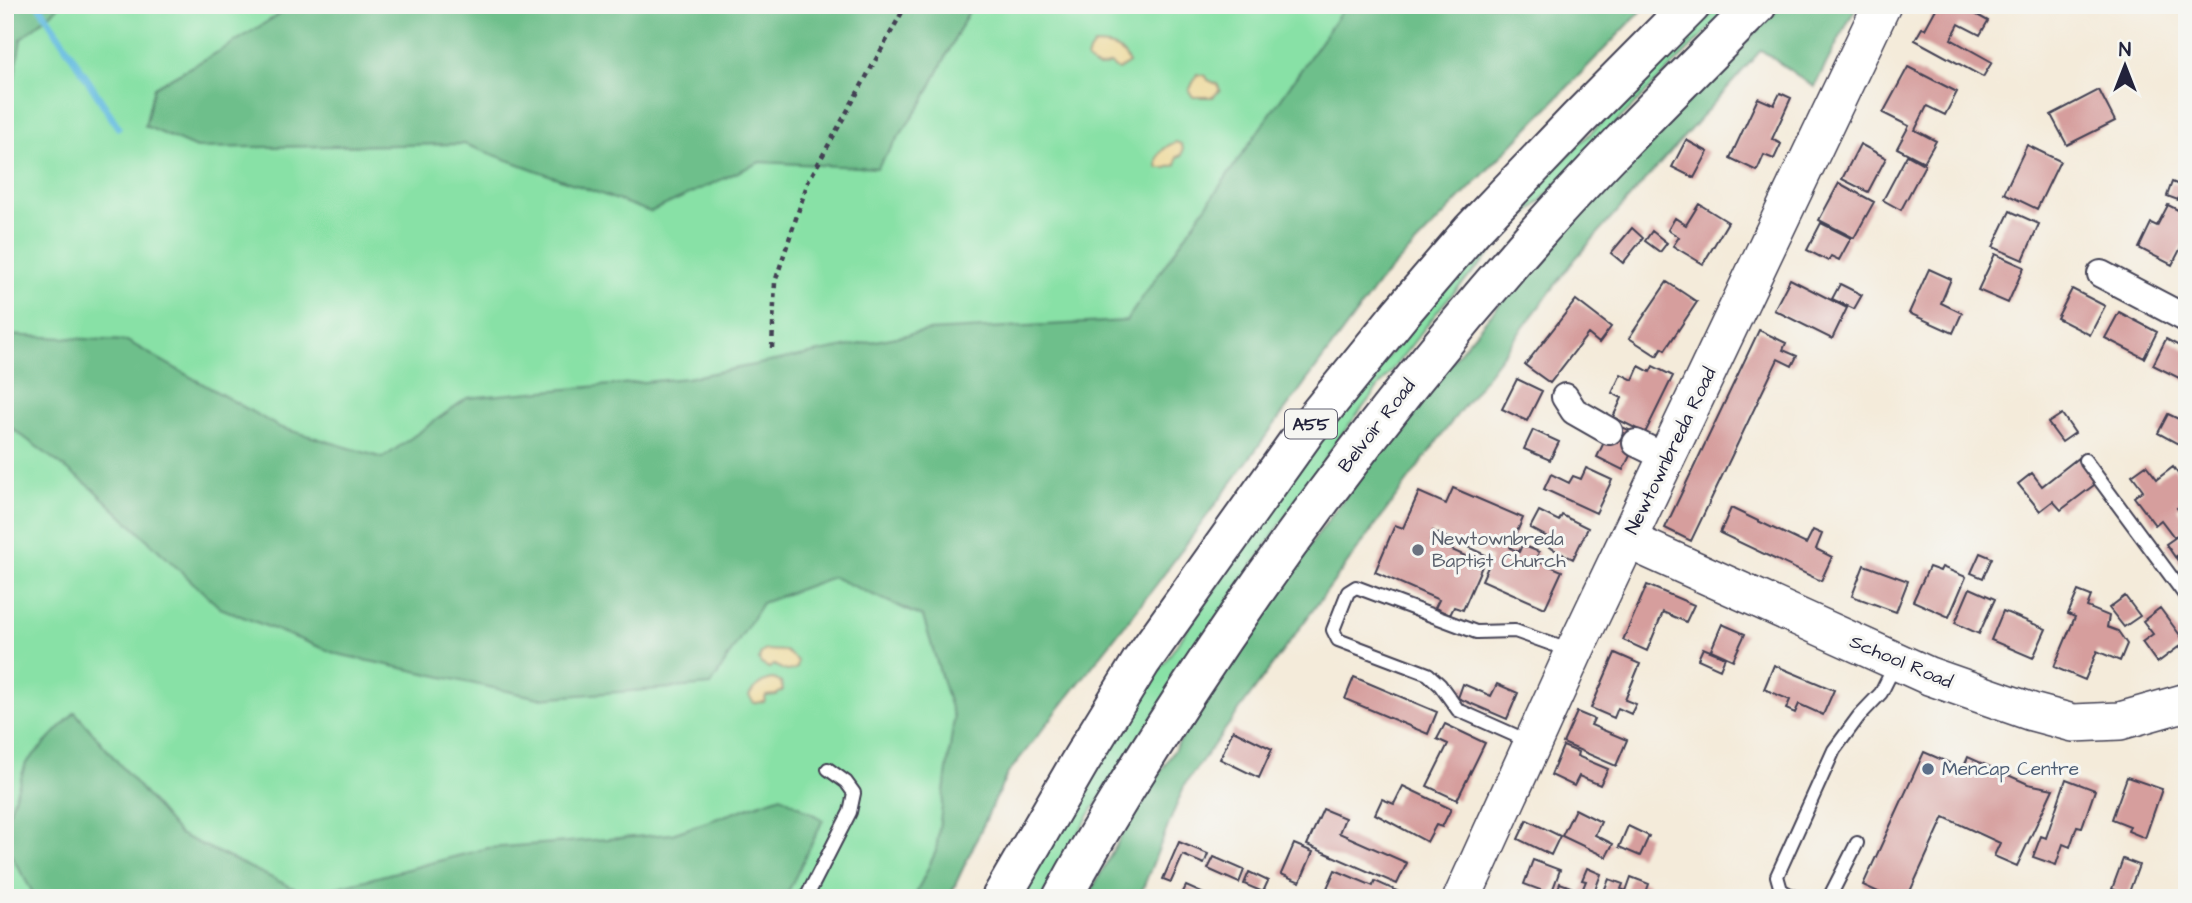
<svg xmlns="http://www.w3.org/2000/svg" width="2192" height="903" viewBox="0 0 2192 903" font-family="'Architects Daughter',sans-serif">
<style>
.green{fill:#88e1a6;stroke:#558270;stroke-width:2}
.forest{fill:#6ebf8b;stroke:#487063;stroke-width:2}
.sand{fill:#eeda9e;stroke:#887e6c;stroke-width:2}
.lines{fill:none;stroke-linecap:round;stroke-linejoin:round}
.stream{stroke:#62bbe0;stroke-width:7}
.building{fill:#d69e9d}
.lane-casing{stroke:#424053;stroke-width:16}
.street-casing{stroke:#424053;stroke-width:30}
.secondary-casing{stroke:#424053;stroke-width:40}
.highway-casing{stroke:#424053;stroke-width:42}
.path{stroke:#424053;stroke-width:4.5;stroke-dasharray:5 5;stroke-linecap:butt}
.lane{stroke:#fff;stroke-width:12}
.street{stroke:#fff;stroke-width:26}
.secondary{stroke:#fff;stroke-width:37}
.highway{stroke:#fff;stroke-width:38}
.worship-dot{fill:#6b7280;stroke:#f6f6f2;stroke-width:2.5}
.service-dot{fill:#5c6f8a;stroke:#f6f6f2;stroke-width:2.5}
.labels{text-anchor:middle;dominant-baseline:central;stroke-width:6;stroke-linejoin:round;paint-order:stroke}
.shield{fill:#f6f6f2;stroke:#626272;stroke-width:2}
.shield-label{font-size:18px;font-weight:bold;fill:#22223b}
.street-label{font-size:19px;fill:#22223b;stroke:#f6f6f2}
.worship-label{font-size:19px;fill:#5b616d;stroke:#f6f6f2;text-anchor:start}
.service-label{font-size:19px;fill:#4e5e75;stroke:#f6f6f2;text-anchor:start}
</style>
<rect width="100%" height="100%" fill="#f6f6f2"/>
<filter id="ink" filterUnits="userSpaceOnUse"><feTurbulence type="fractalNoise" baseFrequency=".0143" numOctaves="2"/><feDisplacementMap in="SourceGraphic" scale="14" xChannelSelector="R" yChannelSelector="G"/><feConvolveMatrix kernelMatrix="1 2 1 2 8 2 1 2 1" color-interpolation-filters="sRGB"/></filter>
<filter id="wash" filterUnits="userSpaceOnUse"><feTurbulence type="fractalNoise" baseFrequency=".00686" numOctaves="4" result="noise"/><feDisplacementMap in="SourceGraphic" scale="28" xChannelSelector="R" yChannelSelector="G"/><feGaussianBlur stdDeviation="1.57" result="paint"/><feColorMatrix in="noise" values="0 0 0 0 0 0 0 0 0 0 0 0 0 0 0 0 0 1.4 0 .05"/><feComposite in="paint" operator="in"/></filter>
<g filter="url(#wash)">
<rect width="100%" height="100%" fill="#f4ebda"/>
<path class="green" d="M5,5H1401L1229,303L949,898H5Z
M1721,5H1733L1580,159L1445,302L1339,438L1230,599L1089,815L1042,898H1018L1140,698L1303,461L1480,242Z"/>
<path class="forest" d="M5,5H61L21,39L5,134Z
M294,5H972L923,102L877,168L760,162L650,212L464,144L196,148L145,126L154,87L220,51Z
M1346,5H1647L1381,280L1156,585L1006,776L949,898H914L936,851L954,718L923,617L833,577L762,603L711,685L539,698L337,654L220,608L92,488L5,423V335L127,341L279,427L383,458L467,398L687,378L927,331L1126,321Z
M1782,5H1857L1814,87L1761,50L1576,258L1438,440L1185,784L1139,898H1087L1126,827L1248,632L1338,506L1433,384L1553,240Z
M75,712L179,834L308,895L488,848L672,834L781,796L823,820L788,892L781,898H36L5,845V825L26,763Z"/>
<path class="sand" d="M1094,45C1110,45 1122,47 1129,63L1118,70L1110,64C1099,69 1094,68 1087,59L1089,52Z
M1197,74L1206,76L1208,80L1217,84L1220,90L1213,97H1193L1189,91Z
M1176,142L1181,144L1183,149L1182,155L1177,157L1176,165L1166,168H1158C1154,155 1165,146 1176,142Z
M766,650L785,651L798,661L797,668C787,674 784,670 774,665L769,668L761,664L759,660L761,653Z
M773,679L781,682L783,690L776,695L766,696L764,702L754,703L749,696C755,686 762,680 773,679Z"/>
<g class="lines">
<path class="stream" d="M39,5L118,127"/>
</g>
<g id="blocks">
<path class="building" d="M1933,5H1968L1970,6L1968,10L1988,21L1980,35L1959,24L1951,39L1992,62L1983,77L1915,40L1922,28L1925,29L1937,7Z
M1908,67L1957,92L1945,115L1927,106L1915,130L1936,141L1924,162L1897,148L1909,126L1883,113Z
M2099,90L2115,121L2067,145L2051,115Z
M1780,93L1791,98L1772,139L1781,144L1774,159L1764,155L1757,171L1730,158L1758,98L1774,105Z
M1686,140L1708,152L1694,178L1672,167Z
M1860,144L1886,158L1868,192L1842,179Z
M2027,145L2060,161L2037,209L2004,193Z
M1907,155L1925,165L1901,210L1883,200Z
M2172,182L2184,187L2178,200L2167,196Z
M1839,183L1874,202L1854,238L1819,220Z
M1699,204L1728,222L1703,264L1673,246L1679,237L1668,230L1675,218L1686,225Z
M2168,205L2186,214L2180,225L2187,229V236L2172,265L2139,248L2151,223L2157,226Z
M2010,211L2039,224L2023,260L1993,247Z
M1821,223L1851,238L1839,260L1831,256L1828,261L1807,250Z
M1632,228L1643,238L1623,263L1611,253Z
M1652,231L1667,243L1660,252L1645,241Z
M1995,254L2024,267L2008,303L1978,290Z
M1929,269L1951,279L1941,303L1962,313L1953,333L1909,313Z
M1790,279L1847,308L1832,339L1774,310Z
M1667,282L1697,302L1665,350L1662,348L1657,356L1629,338Z
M1840,284L1862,295L1854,309L1832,299Z
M2072,289L2105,306L2090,335L2057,318Z
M1576,300L1611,327L1599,343L1588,334L1550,383L1525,365Z
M2119,312L2157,332L2144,358L2105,338Z
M1759,330L1786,343L1783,350L1797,356L1792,366L1778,359L1691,541L1665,528Z
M2166,339L2187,350V382L2153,365Z
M1639,366L1650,372L1653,366L1673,376L1645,433L1613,417L1622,398L1612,393L1621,374L1633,380Z
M1517,379L1542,391L1527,421L1502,409Z
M2062,414L2075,433L2062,442L2048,423Z
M2168,414L2187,423V432L2180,445L2158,433Z
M1613,423L1640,435L1623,470L1597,457Z
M1533,430L1559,442L1550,460L1524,449Z
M2078,458L2098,482L2061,510L2053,501L2040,511L2018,484L2032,473L2042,486Z
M2146,465L2157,479L2173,467L2187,486V501L2177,508L2187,521V527L2174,537L2161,520L2155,525L2134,497L2143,490L2132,475Z
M1586,468L1612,480L1596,513L1544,489L1551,474L1569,483L1573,476L1581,479Z
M1453,488L1523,518L1510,548L1519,552L1522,545L1539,552L1536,560L1562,571L1545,608L1482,580L1492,558L1433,531L1430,540L1483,564L1463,610L1454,607L1450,615L1435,608L1439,600L1375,572L1395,525L1403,528L1419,492L1446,504Z
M1731,508L1806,544L1813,530L1822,534L1816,549L1832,557L1821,581L1720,533Z
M1539,511L1559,521L1562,515L1588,528L1573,559L1547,546L1551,539L1530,528Z
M2179,535L2187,549L2175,557L2166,544Z
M2187,551V561L2181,565L2176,558Z
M1980,553L1992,558L1983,578L1971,573Z
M1864,565L1908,581L1896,612L1852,596Z
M1929,567L1940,571L1942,567L1966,577L1949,617L1913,601Z
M1647,585L1694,605L1686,622L1663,612L1647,651L1623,640Z
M1970,588L1995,599L1979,634L1955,623Z
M2078,591L2091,596L2087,607L2109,616L2107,627L2118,631L2127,644L2120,661L2097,651L2085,680L2054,667L2075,617L2068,614Z
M2125,596L2140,616L2124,627L2109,608Z
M2160,608L2185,642L2157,663L2142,642L2153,634L2143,621Z
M2003,611L2046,629L2033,658L1991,640Z
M1722,624L1745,634L1733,660L1711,650Z
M1703,648L1725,657L1720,669L1698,659Z
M1615,653L1640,664L1625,700L1636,704L1631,714L1618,708L1614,718L1591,708Z
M1774,665L1834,690L1823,715L1799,704L1795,713L1786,709L1790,700L1764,689Z
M1354,677L1437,712L1428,734L1345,699Z
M1463,684L1491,696L1497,684L1518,693L1507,719L1458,698Z
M1577,712L1594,719L1591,725L1627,740L1616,766L1563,743Z
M1445,724L1485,743L1457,800L1427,786L1448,744L1437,739Z
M1233,730L1272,749L1259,778L1220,759Z
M1563,746L1578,752L1577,756L1608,769L1600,785L1579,776L1574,786L1551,775Z
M1924,752L1963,769L1968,757L2028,784L2053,789L2017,866L1994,856L2000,843L1944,817L1907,898H1891L1863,885Z
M2127,777L2162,789L2145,838L2128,831L2130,826L2112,819Z
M2066,779L2095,790L2082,827L2077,826L2070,847L2063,844L2056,865L2033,857L2041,836L2046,838Z
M1403,786L1451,809L1442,827L1436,825L1427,842L1375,814L1382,799L1394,804Z
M1323,809L1345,818L1339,833L1407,863L1397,884L1307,845Z
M1575,809L1601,822L1595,835L1613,844L1606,857L1562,836Z
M1527,820L1560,836L1551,855L1518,839Z
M1628,826L1649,836L1640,856L1619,847Z
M1179,842L1208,854L1204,864L1183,855L1171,882L1163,879Z
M1294,844L1313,852L1300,882L1281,874Z
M1214,857L1244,870L1239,883L1208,869Z
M2123,859L2139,865L2128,895L2112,889Z
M1533,860L1560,870L1551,894L1524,884Z
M1587,868L1601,874L1592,898H1579L1586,881L1582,880Z
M1335,870L1373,886L1375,881L1408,896L1407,898H1348L1327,888Z
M1249,872L1268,881L1263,892L1244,884Z
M1631,877L1649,884L1644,898H1601L1609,879L1623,884L1621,889L1626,891Z
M1560,883L1576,889L1572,898H1555Z
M1186,886L1204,894L1202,898H1190L1182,894Z"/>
</g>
</g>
<g filter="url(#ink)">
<use href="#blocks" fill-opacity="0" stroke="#424053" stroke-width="2"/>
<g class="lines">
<defs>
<path id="lane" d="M2085,460L2187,598
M1530,742L1458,710L1440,685L1428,674L1338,640L1333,630L1348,592L1356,587L1476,632L1515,631L1571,651
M806,898L850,812L854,793L846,782L828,769
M1795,898L1781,890L1777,876L1834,750L1859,716L1881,693L1895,665
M1829,898L1857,843"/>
<path id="street" d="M2101,274L2187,319
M1565,397L1574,411L1609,431
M1636,443L1667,458"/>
<path id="secondary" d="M1628,540L1929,676L2032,712L2073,723L2120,721L2187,702
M1462,898L1574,652L1882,5"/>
<path id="highway" d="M1001,898L1081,760L1141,662L1307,429L1401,313L1472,230L1578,119L1691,5
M1062,898C1099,829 1141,763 1183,698C1289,535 1407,380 1535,235C1606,155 1682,81 1757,5"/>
</defs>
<use href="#lane" class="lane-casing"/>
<use href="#street" class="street-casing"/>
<use href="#secondary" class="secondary-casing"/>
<use href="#highway" class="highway-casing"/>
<path class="path" d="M772,348L775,282L808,182L906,5"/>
<use href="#lane" class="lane"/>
<use href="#street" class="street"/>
<use href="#secondary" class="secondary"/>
<use href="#highway" class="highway"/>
</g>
</g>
<circle class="worship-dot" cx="1418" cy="550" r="7"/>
<circle class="service-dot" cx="1928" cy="769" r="7"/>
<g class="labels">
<rect class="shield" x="1285" y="409.5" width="52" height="29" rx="5"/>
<g class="shield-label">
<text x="1311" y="424">A55</text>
</g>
<g class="street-label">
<text transform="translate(1377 426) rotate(-52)">Belvoir Road</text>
<text transform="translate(1671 451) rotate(-64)">Newtownbreda Road</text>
<text transform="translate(1901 662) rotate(23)">School Road</text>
</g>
<g class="worship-label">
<text x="1432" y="539">Newtownbreda<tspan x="1432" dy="22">Baptist Church</tspan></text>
</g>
<g class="service-label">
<text x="1942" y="769">Mencap Centre</text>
</g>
</g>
<rect width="2192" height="903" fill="none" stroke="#f6f6f2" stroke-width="28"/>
<g transform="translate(2125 66)" stroke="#f6f6f2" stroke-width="5" paint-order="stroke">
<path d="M0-5L12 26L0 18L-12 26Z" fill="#22223b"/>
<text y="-10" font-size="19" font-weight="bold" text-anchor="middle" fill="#22223b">N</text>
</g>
</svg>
